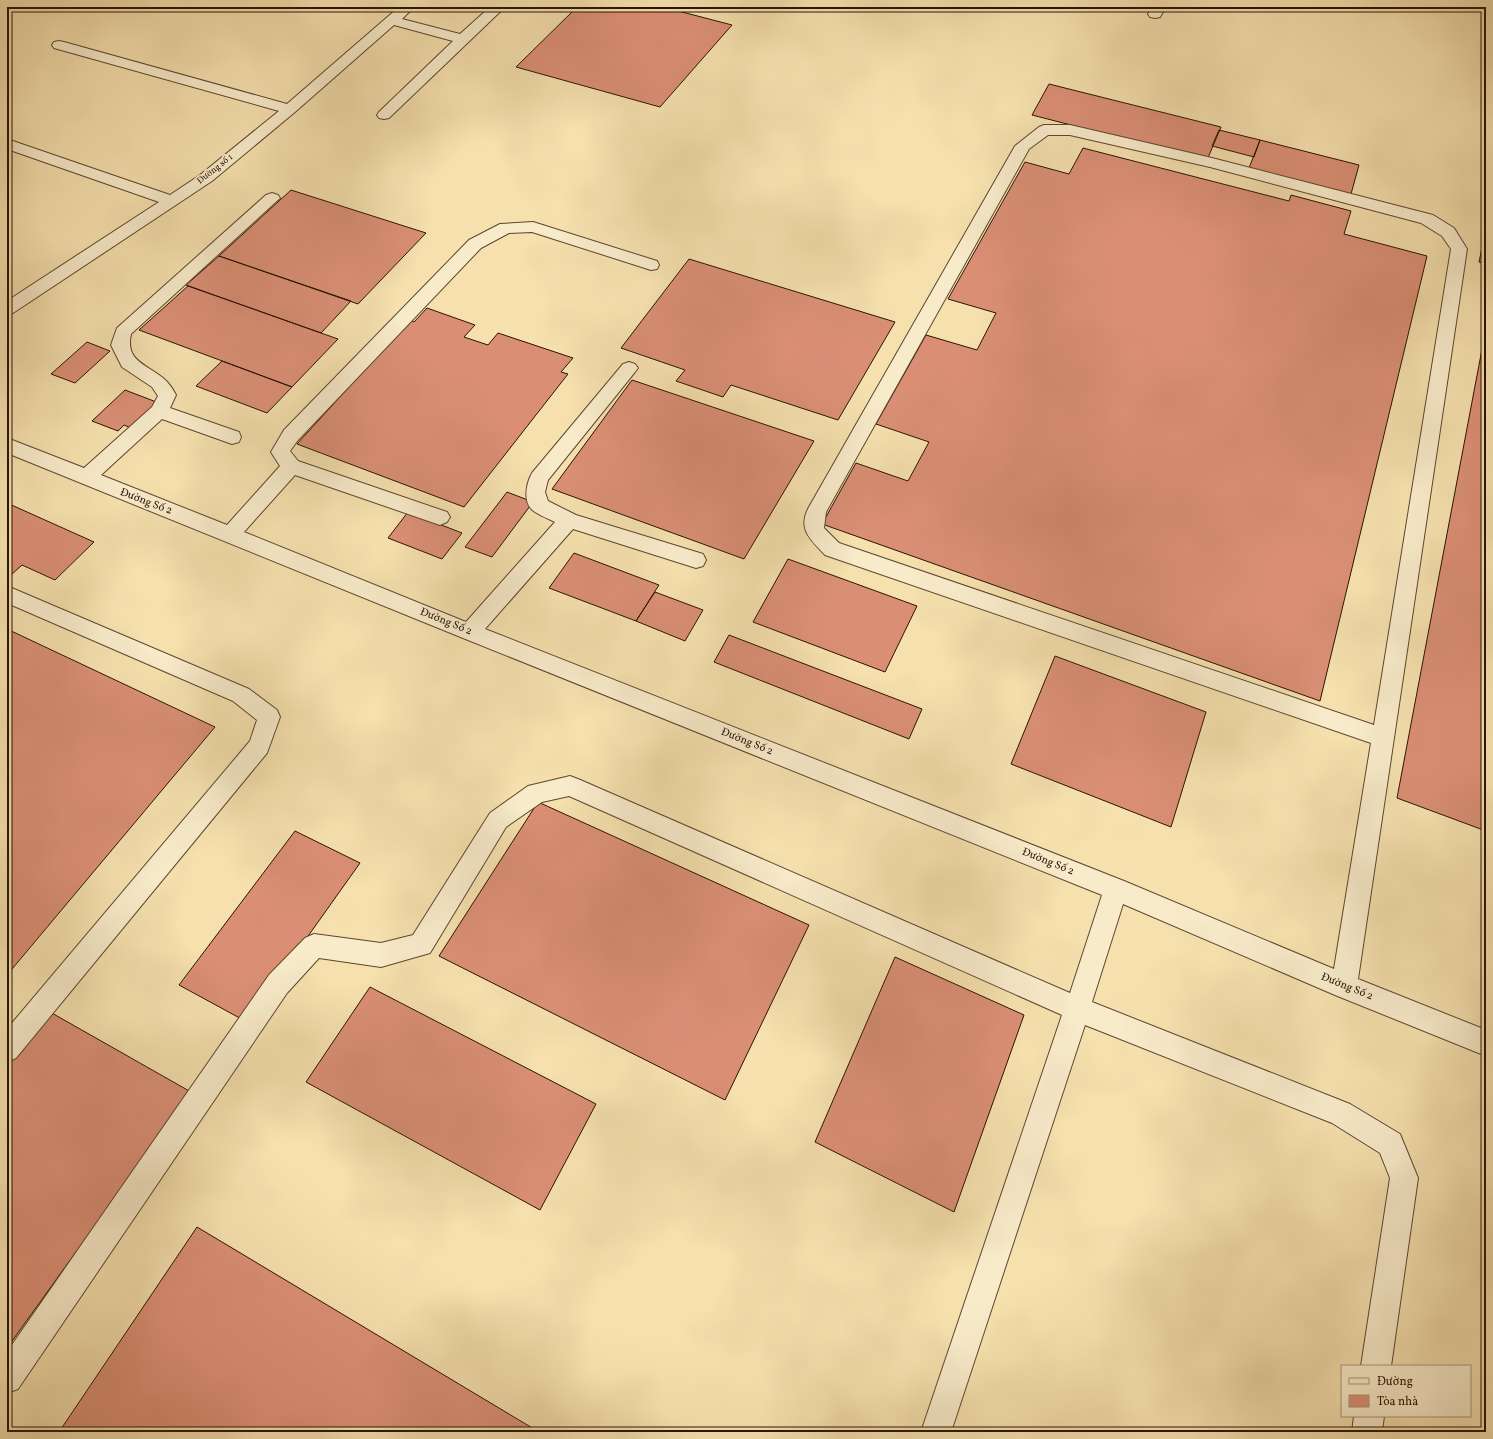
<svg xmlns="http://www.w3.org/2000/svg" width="1493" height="1439" viewBox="0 0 1493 1439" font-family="Vollkorn,serif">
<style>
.building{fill:#da8f75;stroke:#2a1304}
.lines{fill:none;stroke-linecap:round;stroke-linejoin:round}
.minor-casing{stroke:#5d462e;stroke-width:2}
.minor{fill:#f8ebca;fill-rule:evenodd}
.labels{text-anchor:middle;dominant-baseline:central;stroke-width:3.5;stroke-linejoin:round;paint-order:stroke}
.far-street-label{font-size:9px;fill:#2a1304;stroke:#f8ebca}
.street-label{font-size:11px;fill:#2a1304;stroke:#f8ebca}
</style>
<rect width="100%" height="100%" fill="#f5e0ae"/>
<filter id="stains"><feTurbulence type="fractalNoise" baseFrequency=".005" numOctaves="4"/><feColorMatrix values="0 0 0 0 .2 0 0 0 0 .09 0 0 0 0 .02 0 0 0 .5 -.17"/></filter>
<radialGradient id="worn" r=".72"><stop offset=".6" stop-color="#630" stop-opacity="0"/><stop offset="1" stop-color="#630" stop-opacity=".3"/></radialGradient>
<path class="building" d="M577,7H663L732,25L660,107L516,67Z
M1049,84L1221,127L1207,160L1032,115Z
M1219,130L1260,140L1254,157L1212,146Z
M1260,140L1359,165L1351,194L1249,168Z
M1083,148L1289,201L1291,195L1351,211L1344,234L1427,256L1320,701L822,524L856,463L908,481L929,442L876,424L926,335L977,350L996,313L948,299L1025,162L1069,174Z
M291,190L426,233L358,304L219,256Z
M1486,229V264L1479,262Z
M219,256L351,301L321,333L186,285Z
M689,259L895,322L838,420L731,385L723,397L676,381L685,370L621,348Z
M188,286L321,333L338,339L292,387L139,330Z
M427,308L475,325L464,337L488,345L498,333L573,358L561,372L568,374L464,507L297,444L410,320L414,322Z
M1486,328V831L1397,798Z
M87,342L110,351L75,383L51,374Z
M222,361L292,387L267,413L196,386Z
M632,380L814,441L744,559L552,489Z
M125,390L159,403L133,429L124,425L118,431L92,421Z
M507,492L533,502L492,557L465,547Z
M7,503L94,542L55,580L22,565L11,575L7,573Z
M408,512L462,533L442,559L388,538Z
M574,553L659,585L636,621L549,588Z
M788,559L917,606L885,672L753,622Z
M655,592L703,610L685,641L636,621Z
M7,629L215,727L7,975Z
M729,635L922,709L909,739L714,662Z
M1055,656L1206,712L1171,827L1011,764Z
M538,802L809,925L725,1100L439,956Z
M295,831L360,863L247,1022L179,985Z
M895,957L1024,1015L954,1212L815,1142Z
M370,987L596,1104L540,1210L306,1082Z
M43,1008L191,1092L7,1348V1052Z
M197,1227L539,1432H59Z"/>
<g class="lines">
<defs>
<path id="minor" d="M399,7H414L402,19L460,34L490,7H505L389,118L384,119L379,118L377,115L379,112L453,41L394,25L295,112L212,181L13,313L7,315V301L159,202L7,149V139L170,195L200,175L279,111L54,48L52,45L54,42L59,41L64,42L287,104Z
M1152,7H1166L1160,17L1155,18L1150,17L1148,14Z
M1044,125H1070L1212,158L1433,215L1454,228L1467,249L1358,979L1486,1030V1056L1335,995L1123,904L1092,1002L1350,1104L1400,1134L1418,1178L1391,1366H1361L1390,1178L1380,1153L1332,1123L1085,1025L951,1432H921L1062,1015L569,796L542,802L506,827L430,953L381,967L319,958L287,993L18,1389L7,1393V1352L269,975L305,938L314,934L381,943L413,935L490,813L528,786L570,776L578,779L1070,993L1102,895L463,638L7,453V438L84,468L152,407L158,396L152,387L122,367L111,345L117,328L266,195L272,193L278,195L280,198L131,334C125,361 146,364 163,378C168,382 173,389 176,395L170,408L239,432L241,437L239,442L232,444L162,419L101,475L227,525L280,466L271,452L284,430L469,240L500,224L533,222L657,261L659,265L657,269L651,270L532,232L509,233L481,248L298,440L290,451L298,461L447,512L450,517L447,522L440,525L295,475L244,532L466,622L555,522C549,519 541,516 535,512C522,504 526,484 532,473L623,364L629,362L635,364L638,368L635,372L548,480L545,492L548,501L576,515L703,554L706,560L703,566L696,568L573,529L485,629L1124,881L1334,969L1371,743L825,555C810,539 797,529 809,507L1015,146L1039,127ZM1048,135H1070L1210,167L1421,223L1442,236L1451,249L1374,725L839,543L824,528L826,512L1029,149Z
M7,586L249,689L277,710L280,717L267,753L16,1058L7,1062V1029L250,741L257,720L233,701L7,603Z
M1354,1416H1384L1382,1432H1352Z"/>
</defs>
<use href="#minor" class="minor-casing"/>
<use href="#minor" class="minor"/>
</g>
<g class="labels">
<g class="far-street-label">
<text transform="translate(215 169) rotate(-38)">Đường số 1</text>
</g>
<g class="street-label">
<text transform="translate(146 502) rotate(21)">Đường Số 2</text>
<text transform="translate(446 622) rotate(22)">Đường Số 2</text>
<text transform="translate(747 742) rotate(22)">Đường Số 2</text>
<text transform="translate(1048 862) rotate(22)">Đường Số 2</text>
<text transform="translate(1347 987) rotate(22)">Đường Số 2</text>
</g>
</g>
<rect width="1493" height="1439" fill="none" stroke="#f5e0ae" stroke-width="24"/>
<rect x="8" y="8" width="1477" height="1423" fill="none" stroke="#2a1304" stroke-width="2"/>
<rect x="12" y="12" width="1469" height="1415" fill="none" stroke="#2a1304"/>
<rect x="1341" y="1365" width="130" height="52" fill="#f8ebca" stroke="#a6957b"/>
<rect x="1349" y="1378" width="20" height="6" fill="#f8ebca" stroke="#a6957b"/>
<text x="1377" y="1385" font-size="12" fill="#2a1304">Đường</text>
<rect x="1349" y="1395" width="20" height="12" fill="#da8f75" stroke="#a6957b"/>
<text x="1377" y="1405" font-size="12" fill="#2a1304">Tòa nhà</text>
<rect width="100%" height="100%" filter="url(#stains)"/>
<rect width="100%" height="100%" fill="url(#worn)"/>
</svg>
